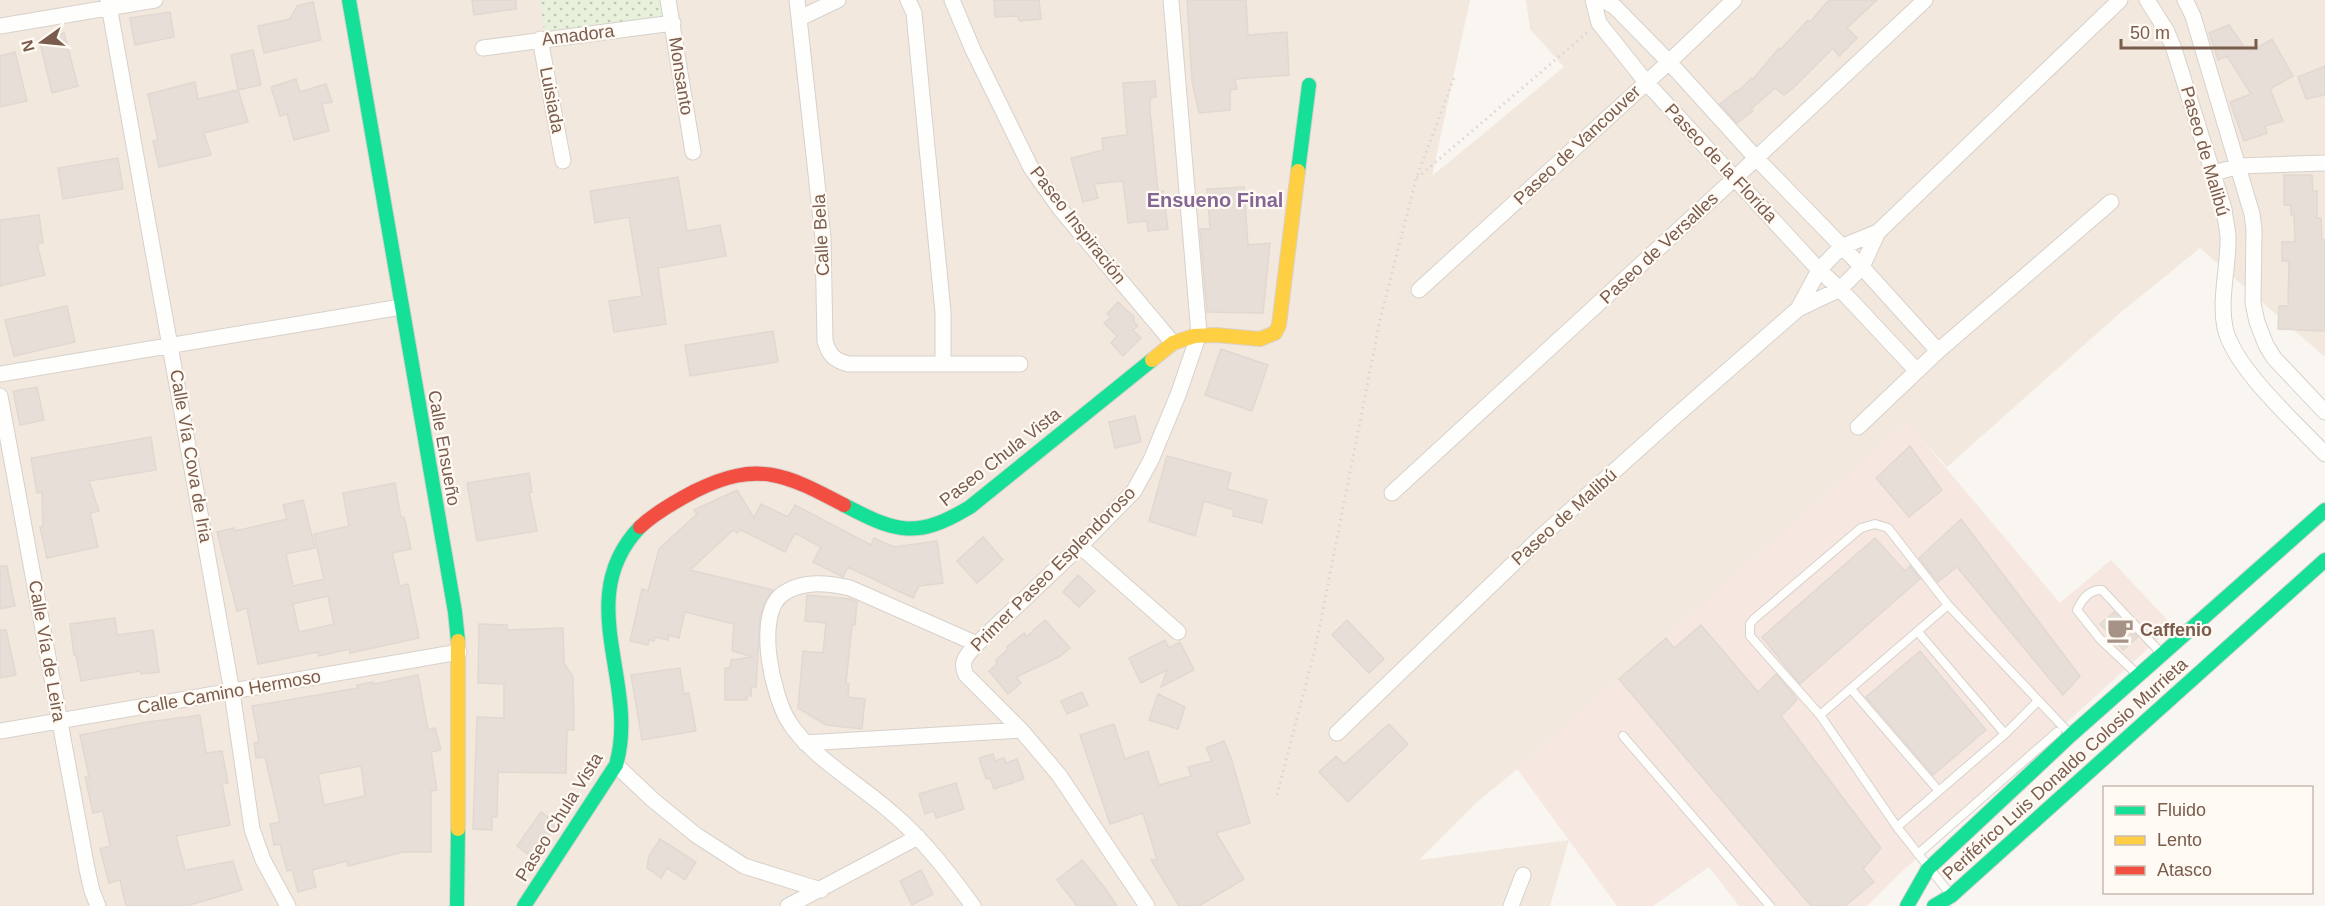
<svg xmlns="http://www.w3.org/2000/svg" width="2325" height="906" viewBox="0 0 2325 906" font-family="Arial,sans-serif">
<style>
.residential{fill:#f2e8de}
.commercial{fill:#f6e8e1}
.grass{fill:url(#grass-dots)}
.building{fill:#e6ded7;stroke:#e2d8d2;stroke-width:1.5;fill-rule:evenodd}
.lines{fill:none;stroke-linecap:round;stroke-linejoin:round}
.lane-casing{stroke:#d7d1cb;stroke-width:10}
.street-casing{stroke:#d7d1cb;stroke-width:17}
.fast-casing{stroke:#d9d2cb;stroke-width:16}
.slow-casing{stroke:#d9d2cb;stroke-width:16}
.jam-casing{stroke:#d9d2cb;stroke-width:16}
.path{stroke:#dcd5d0;stroke-width:3;stroke-dasharray:1.5 4.5;stroke-linecap:butt}
.lane{stroke:#fefefd;stroke-width:8}
.street{stroke:#fefefd;stroke-width:15}
.fast{stroke:#16e098;stroke-width:14}
.slow{stroke:#ffcf43;stroke-width:14}
.jam{stroke:#f24e42;stroke-width:14}
.labels{text-anchor:middle;dominant-baseline:central;stroke-width:4.5;stroke-linejoin:round;paint-order:stroke}
.street-label{font-size:18px;fill:#7a5c4d;stroke:#fffaf3}
.poi-label{font-size:18px;font-weight:bold;fill:#7a5c4d;stroke:#fffaf3;text-anchor:start}
.neighbourhood-label{font-size:20px;font-weight:bold;fill:#846695;stroke:#fffaf3}
</style>
<defs>
<pattern id="grass-dots" width="8" height="8" patternUnits="userSpaceOnUse" patternTransform="scale(1.5)"><rect width="8" height="8" fill="#e7f0db"/><path d="M2 2h.1M6 6h.1" fill="none" stroke="#c0c6b4" stroke-width="1.8" stroke-linecap="round"/></pattern>
</defs>
<rect width="100%" height="100%" fill="#f9f5f0"/>
<path class="residential" d="M0,0H1470L1432,176L1564,67L1530,29L1526,0H2325V357L2200,248L2120,313L1947,467L1907,423L1583,715L1476,803L1419,860L1569,840L1550,906H0Z"/>
<path class="commercial" d="M1907,422L2060,603L2111,560L2173,626L1897,876L1867,906H1739L1709,867L1653,906H1617L1517,769Z"/>
<path class="grass" d="M540,0H664L667,20L545,38Z"/>
<path class="building" d="M472,0H516V9L474,15Z
M994,0H1039L1041,19L1020,21L1017,16L995,17Z
M1187,0H1246L1248,35L1287,32L1289,75L1235,79L1237,89L1230,90V110L1199,113L1192,81Z
M1829,0H1877L1847,28L1857,38L1839,56L1833,48L1793,88L1784,95L1775,88L1751,109L1753,111L1737,123L1720,104L1736,91L1737,92L1752,78L1753,79L1779,48L1780,50L1808,20L1810,22Z
M313,2L321,40L264,53L258,26L290,19L297,6Z
M170,12L174,37L135,45L130,18Z
M2229,25L2245,48L2247,46L2250,52L2272,39L2293,76L2270,89L2283,121L2265,126L2267,133L2244,141L2230,102L2251,94L2227,56L2218,60L2209,33Z
M64,33L78,86L52,93L39,39Z
M253,50L261,85L238,90L231,55Z
M15,52L27,101L0,107V56Z
M2325,66V95L2306,99L2298,77Z
M296,79L300,92L326,84L332,102L322,104L329,131L294,140L287,114L280,116L271,87Z
M1155,81L1156,97L1150,98V110L1158,192L1163,191L1168,229L1148,231L1147,221L1128,223L1123,181L1094,184L1098,198L1083,202L1071,158L1103,150L1102,138L1127,135L1123,83Z
M195,82L198,99L238,90L248,122L204,133L211,155L159,167L153,141L158,140L148,94Z
M118,158L123,189L63,199L58,168Z
M2284,175H2312L2313,192L2317,191V218H2321L2322,240H2325V331L2278,329L2279,306H2288L2289,261H2282V242H2295L2294,215H2291V205H2284Z
M678,177L687,231L720,225L726,256L658,268L666,324L614,332L609,301L642,296L629,217L595,223L590,191Z
M1244,187L1248,245L1270,243L1263,313L1207,312L1200,229H1210L1207,189Z
M39,215L43,243L37,244L45,275L0,286V220Z
M1118,302L1134,317V322L1138,326L1133,330L1141,338L1123,356L1111,343L1117,336L1104,323L1111,317L1107,314Z
M67,306L75,342L14,356L5,320Z
M773,331L778,362L690,376L685,345Z
M1221,349L1268,365L1252,411L1205,395Z
M37,387L44,420L20,425L13,391Z
M1135,416L1141,442L1115,448L1109,422Z
M151,437L156,470L89,481L99,511L90,513L98,547L47,558L40,527H43L42,492L37,493L31,458Z
M1910,446L1942,490L1909,517L1876,478Z
M1167,456L1231,473L1227,489L1267,500L1262,523L1233,516L1234,510L1204,501L1195,536L1149,521Z
M529,473L532,492H529L537,531L477,541L467,483Z
M395,483L401,518L404,517L411,549L392,553L400,586L408,584L419,638L350,653V649L319,656L318,652L258,664L247,608L237,611L217,532L234,528L235,531L287,519L283,505L303,500L315,548L286,554L293,586L324,579L314,534L349,526L343,493ZM328,596L334,624L299,632L293,604Z
M737,490L754,518L761,504L788,517L795,505L871,545L874,538L894,547L937,541L943,583L919,586L913,598L848,567L843,577L813,562L821,547L795,533L785,552L741,530L737,533L733,530L690,570L773,590L766,600L760,617L756,687H751V696H747V700H725V668H730L731,660L753,657L732,651L734,624L685,612L679,638L669,635L668,640L655,637L654,641L649,640L648,645L630,641L642,589L648,591L659,549L697,514L694,510Z
M1961,519L2080,676L2063,695L1957,567L1938,582L1919,558Z
M983,537L1003,560L977,583L957,561Z
M1875,538L1905,571L1910,566L1920,579L1800,684L1762,637Z
M0,566H7L15,606L0,609Z
M1078,575L1095,591L1079,607L1063,592Z
M807,595L850,599L857,602L855,625H852L846,683L849,684L848,697L865,699L862,729L826,725L798,708L803,651L823,653L826,623L805,621Z
M2114,612L2138,637L2123,650L2100,624Z
M115,618L117,635L153,630L159,672L141,674L140,671L81,681L76,655H74L70,624Z
M1045,620L1070,648L1059,657L1016,677L1021,683L1008,694L989,671L997,664L996,660L1008,649L1007,647L1024,633L1026,637Z
M1347,620L1384,659L1369,673L1332,635Z
M479,624L507,625V630L563,628L564,663L573,677L574,730H567L566,773L498,772L497,817H492V830L473,829L477,717L504,718V684L478,683Z
M1701,625L1758,692L1776,674L1793,694L1797,700L1781,716L1881,848L1863,869L1874,882L1845,906H1811L1619,679L1666,638L1674,648Z
M0,630H6L16,675L0,678Z
M1165,640L1169,648L1180,642L1194,670L1161,687L1167,670L1141,683L1129,658Z
M1920,651L1986,730L1933,775L1866,697Z
M680,668L684,694L689,693L696,731L642,740L631,675Z
M418,675L428,730L435,728L441,750L431,752L437,790L431,791V852H403L348,866L347,861L312,870L316,887L298,892L292,870L287,871L280,844L274,845L270,824L280,822L265,757L256,758L254,743L259,742L252,706L358,688L357,685L373,682L374,684ZM361,766L365,796L324,805L318,774Z
M1082,692L1088,705L1067,714L1061,701Z
M1158,694L1185,707L1178,729L1149,720Z
M200,715L206,753L222,751L228,783L222,784L230,825L176,836L185,870L233,861L242,890L186,906H126L120,880L109,883L100,849L110,846L103,811L93,813L85,777H89L80,735L141,723Z
M1114,724L1125,759L1148,751L1159,785L1191,776L1188,767L1212,761L1206,748L1224,741L1231,758L1250,823L1216,833L1244,879L1199,906H1179L1151,860H1157L1143,813L1110,824L1080,735Z
M1389,724L1408,744L1348,802L1319,772L1336,756L1344,764Z
M993,754L995,761L1004,758L1006,763L1017,759L1024,779L994,789L990,778L986,779L979,758Z
M956,783L964,809L936,818L934,811L925,814L919,794Z
M541,812L557,823L533,858L517,846Z
M660,839L696,862L685,880L667,868L661,878L647,868L649,856Z
M1082,860L1105,888L1117,906H1077L1057,880Z
M921,870L933,894L912,905L900,881Z"/>
<g class="lines">
<defs>
<path id="lane" d="M1918,632L2005,734
M2135,672L2100,639L2077,610C2082,599 2090,589 2102,590L2160,652
M1851,689L1938,790
M1820,715L1750,636V624L1754,619L1861,528L1875,524L1888,528L1948,605
M1623,736L1770,906
M1897,827L2005,734L2038,701
M1918,854L2057,732
M1950,894L1897,827L1820,715L1948,605L2070,734"/>
<path id="street" d="M108,0L232,692L252,829L263,860L288,906
M668,0L693,152
M797,0L823,238L825,341C829,355 834,360 848,364H1020
M908,0L914,13L943,312V364
M952,0L973,50L1031,168L1061,210L1173,343
M1593,0L1599,23L1646,82L1819,270L1840,289L1917,371
M1603,0L1615,7L1669,62L1756,158L1862,267L1938,351
M2147,0L2166,30L2174,49L2224,209C2225,218 2227,227 2228,236C2229,266 2219,298 2225,328C2234,368 2296,423 2325,454
M2185,0L2193,16L2252,214L2254,229L2253,303L2257,322L2266,345L2274,358L2325,412
M800,18L838,0
M0,26L155,0
M540,39L563,161
M483,48L673,23
M2214,173L2239,166L2325,163
M1419,290L1669,62L1734,0
M1798,309L1819,270L1841,247L1878,232
M0,374L401,307
M0,396L87,869L92,891L98,906
M1858,427L1938,351L2111,202
M1392,493L1735,178L1925,0
M1080,546L1178,632
M0,731L459,652
M1337,733L1543,535L1670,421L1798,309L1840,289L1862,267L1878,232L2120,0
M805,743L1021,730
M616,765L653,800L696,835L744,866L821,890
M788,906L918,837
M973,906C949,873 923,839 892,813C861,785 811,757 789,722C773,697 753,613 784,593C804,580 828,583 850,588L977,644
M1147,906L1059,775L1021,730L966,675C959,661 968,654 977,644L1080,546L1134,491L1151,460L1178,395L1199,334L1171,0
M1511,906L1523,875"/>
<path id="fast" d="M349,0L455,612L458,641
M1298,171L1309,85
M844,505C897,533 917,539 970,507L1152,360
M457,906L458,829
M524,906L616,765C640,683 571,599 640,527
M1907,906L1928,869L2071,735L2325,510
M1934,906L1951,896L2325,560"/>
<path id="slow" d="M1152,360L1173,343L1194,336L1216,335L1260,339L1275,333L1279,325L1298,171
M458,829V641"/>
<path id="jam" d="M640,527C656,512 676,501 695,491C758,460 785,474 844,505"/>
</defs>
<use href="#lane" class="lane-casing"/>
<use href="#street" class="street-casing"/>
<use href="#fast" class="fast-casing"/>
<use href="#slow" class="slow-casing"/>
<use href="#jam" class="jam-casing"/>
<path class="path" d="M1417,178L1588,32
M1277,795L1316,645L1380,320L1416,179L1454,78"/>
<use href="#lane" class="lane"/>
<use href="#street" class="street"/>
<use href="#fast" class="fast"/>
<use href="#slow" class="slow"/>
<use href="#jam" class="jam"/>
</g>
<defs>
<symbol id="cafe-bare" viewBox="-9 -9 18 18"><path d="M-5.5-4.5H6V0H3Q3 3.5 0 3.5H-2.5Q-5.5 3.5-5.5 0ZM3-3.2v2h1.7v-2ZM-6 4.5H4V6H-6Z" fill="#a69286" stroke="#fffaf3" stroke-width="2.5" paint-order="stroke"/></symbol>
</defs>
<g fill-rule="evenodd">
<use href="#cafe-bare" x="2101" y="611" width="38" height="38"/>
</g>
<g class="labels">
<g class="street-label">
<text transform="translate(578 35) rotate(-7)">Amadora</text>
<text transform="translate(681 76) rotate(81)">Monsanto</text>
<text transform="translate(552 100) rotate(79)">Luisiada</text>
<text transform="translate(1577 145) rotate(-43)">Paseo de Vancouver</text>
<text transform="translate(2205 151) rotate(74)">Paseo de Malibú</text>
<text transform="translate(1721 163) rotate(47)">Paseo de la Florida</text>
<text transform="translate(1078 225) rotate(52)">Paseo Inspiración</text>
<text transform="translate(821 235) rotate(-93)">Calle Bela</text>
<text transform="translate(1659 248) rotate(-43)">Paseo de Versalles</text>
<text transform="translate(444 448) rotate(80)">Calle Ensueño</text>
<text transform="translate(191 456) rotate(80)">Calle Vía Cova de Iria</text>
<text transform="translate(1000 457) rotate(-38)">Paseo Chula Vista</text>
<text transform="translate(1564 517) rotate(-42)">Paseo de Malibú</text>
<text transform="translate(1053 569) rotate(-45)">Primer Paseo Esplendoroso</text>
<text transform="translate(47 651) rotate(80)">Calle Vía de Leira</text>
<text transform="translate(229 692) rotate(-10)">Calle Camino Hermoso</text>
<text transform="translate(2065 769) rotate(-42)">Periférico Luis Donaldo Colosio Murrieta</text>
<text transform="translate(559 817) rotate(-58)">Paseo Chula Vista</text>
</g>
<g class="poi-label">
<text x="2140" y="630">Caffenio</text>
</g>
<g class="neighbourhood-label">
<text x="1215" y="200">Ensueno Final</text>
</g>
</g>
<rect x="2103" y="786" width="210" height="108" fill="#fffaf3" stroke="#cabbb1" stroke-width="1.5"/>
<rect x="2115" y="806" width="30" height="9" fill="#16e098" stroke="#cabbb1" stroke-width="1.5"/>
<text x="2157" y="816" font-size="18" fill="#7a5c4d">Fluido</text>
<rect x="2115" y="836" width="30" height="9" fill="#ffcf43" stroke="#cabbb1" stroke-width="1.5"/>
<text x="2157" y="846" font-size="18" fill="#7a5c4d">Lento</text>
<rect x="2115" y="866" width="30" height="9" fill="#f24e42" stroke="#cabbb1" stroke-width="1.5"/>
<text x="2157" y="876" font-size="18" fill="#7a5c4d">Atasco</text>
<g transform="translate(42 42) rotate(255)" stroke="#fffaf3" stroke-width="4.5" paint-order="stroke">
<path d="M0-4.5L10 22L0 15L-10 22Z" fill="#7a5c4d"/>
<text y="-9" font-size="16" font-weight="bold" text-anchor="middle" fill="#7a5c4d">N</text>
</g>
<path d="M2121 39v9h135v-9" fill="none" stroke="#7a5c4d" stroke-width="3"/>
<text x="2130" y="39" font-size="18" fill="#7a5c4d" stroke="#fffaf3" stroke-width="4.5" paint-order="stroke">50 m</text>
</svg>
